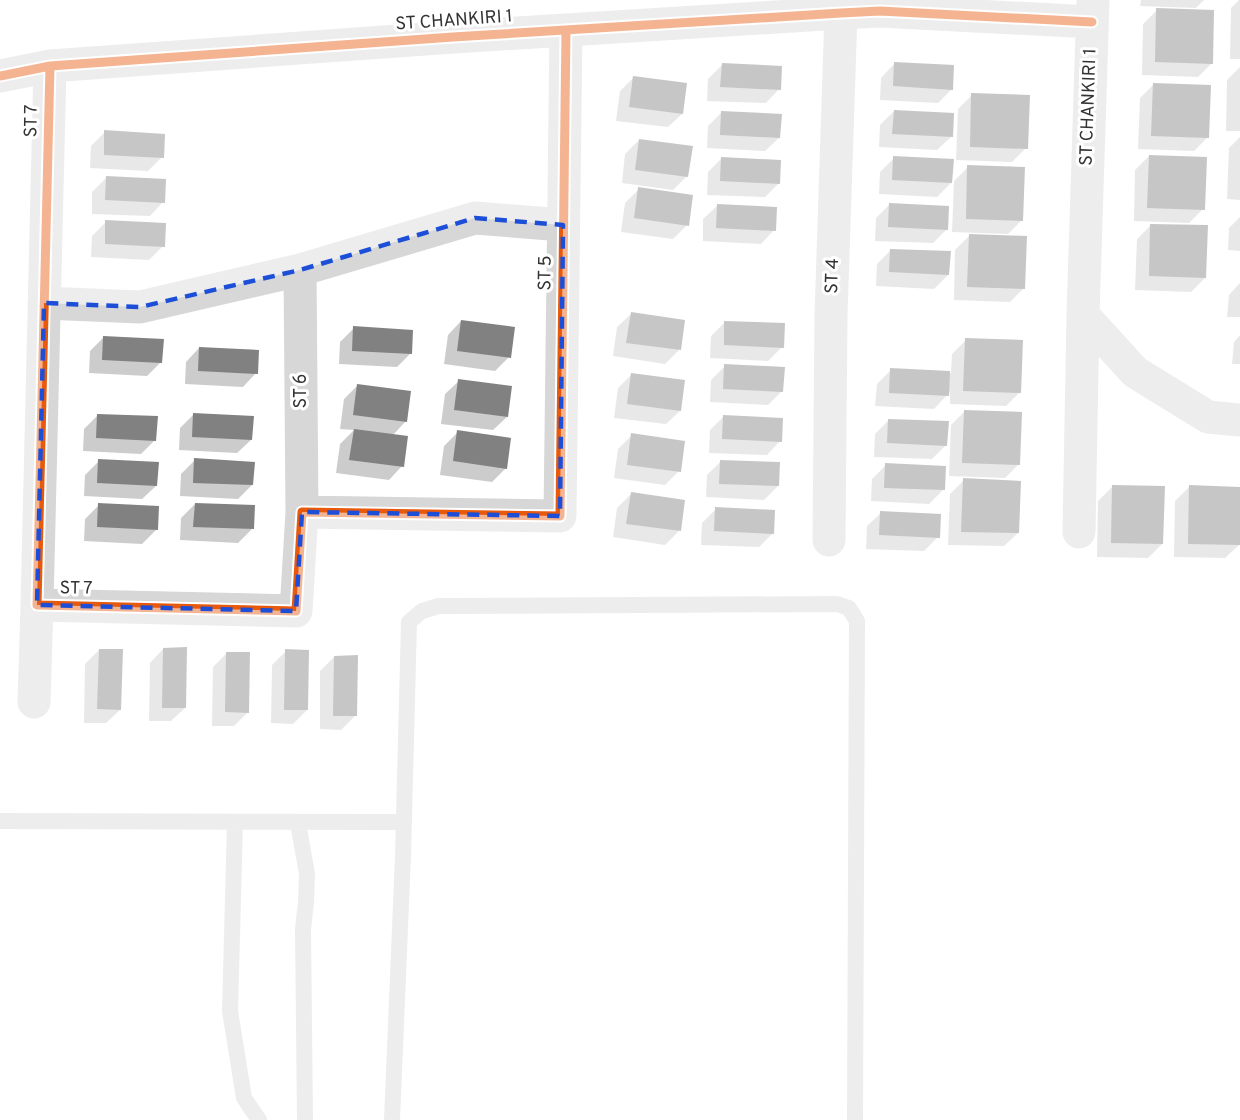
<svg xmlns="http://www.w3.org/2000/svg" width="1240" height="1120" viewBox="0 0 1240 1120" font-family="Overpass,sans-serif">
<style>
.shadow{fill:#0003}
.building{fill:#818181}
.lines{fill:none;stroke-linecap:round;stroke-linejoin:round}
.service{stroke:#d7d7d7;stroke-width:16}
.minor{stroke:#d7d7d7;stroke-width:33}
.cycleway-casing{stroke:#fff;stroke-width:13}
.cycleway{stroke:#e8590c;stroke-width:9}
.marked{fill:none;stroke:#1d4ed8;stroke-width:4.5;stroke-dasharray:12 8;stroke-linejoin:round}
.labels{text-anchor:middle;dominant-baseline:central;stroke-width:6;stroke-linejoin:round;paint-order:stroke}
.street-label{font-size:18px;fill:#333;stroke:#fff}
</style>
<rect width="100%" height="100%" fill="#fff"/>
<path class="shadow" d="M1141,0H1204L1196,8L1140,6Z
M1239,0H1240V59H1230L1231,8Z
M1157,10L1212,63L1198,77L1142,75L1143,24Z
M894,64L952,89L938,103L880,100L881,78Z
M722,65L779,89L766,103L707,101L708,79Z
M1240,67V131H1226L1227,80Z
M634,77L682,114L668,127L616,121L620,91Z
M1154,84L1208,137L1194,151L1138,149L1140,98Z
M972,95L1026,148L1012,162L956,160L958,109Z
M894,111L951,137L937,150L879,147L880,125Z
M722,112L779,138L765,151L707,148L708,126Z
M105,132L162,157L148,171L90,168L91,146Z
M1240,137V200L1227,199L1229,148Z
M639,140L687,176L673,190L622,183L625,154Z
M1149,156L1203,209L1189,223L1134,221L1135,170Z
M722,158L779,183L765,197L707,195L708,172Z
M894,158L951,183L937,197L879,194L880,172Z
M968,167L1022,220L1008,234L952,232L954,181Z
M106,178L163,202L150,216L92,214V192Z
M639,189L687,225L673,239L621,232L625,203Z
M889,205L947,229L933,243L875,241L876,218Z
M717,206L774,230L761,244L703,241V219Z
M1240,217V251L1228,250L1229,228Z
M106,222L163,246L149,260L91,257L92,236Z
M1151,225L1205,278L1191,292L1135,290L1137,239Z
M969,236L1024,288L1010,302L954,300L955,250Z
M891,250L948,275L934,289L876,286L877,264Z
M1240,283V317H1227L1229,295Z
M631,314L679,350L665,364L613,356L617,327Z
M461,321L509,357L495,371L444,364L448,335Z
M725,322L782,347L768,361L710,358L711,336Z
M354,328L411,353L397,367L339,364L340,342Z
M1240,335V364H1232L1234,342Z
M104,337L161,362L147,376L89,373L90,351Z
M966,340L1020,392L1006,406L950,404V392L934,409L875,406L877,384L891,370L951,373L952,354Z
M199,348L256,373L243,387L185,384L186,362Z
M725,366L782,391L768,405L710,402L711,380Z
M632,374L680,411L666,424L614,418L618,388Z
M459,381L507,417L493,430L441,424L445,394Z
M358,385L406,421L392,436L402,466L389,480L336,473L340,444L354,430L340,429L344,399Z
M964,412L1019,464L1005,478L949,476L951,425Z
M194,414L251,440L237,453L179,450L180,428Z
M98,415L155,440L141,454L83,451L84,429Z
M723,417L780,441L767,455L709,453L710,430Z
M889,420L946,445L932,459L874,457L875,434Z
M458,432L506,468L492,482L440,475L444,446Z
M632,435L679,471L665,485L614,478L618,449Z
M195,460L252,485L238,499L180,496L181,474Z
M99,461L156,486L142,499L84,496L85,475Z
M721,461L778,486L764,500L706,497L707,475Z
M886,465L943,490L929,504L871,501L872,479Z
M964,480L1018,533L1004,546L948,545L950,494Z
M1112,487L1162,544L1148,558L1097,557L1098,501Z
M1189,487L1240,488L1239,545L1225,558L1174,557L1175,501Z
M631,494L679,531L665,545L613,537L617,508Z
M195,504L252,529L238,543L180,540L181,518Z
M99,505L156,530L142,544L84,541L85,519Z
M716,509L773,533L759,547L701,545L702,523Z
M881,513L938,537L924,551L866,549L867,526Z
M163,649L185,708L171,721H149L150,663Z
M99,650L120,710L106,723H84L85,664Z
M286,651L307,710L293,724L271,723L272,665Z
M227,653L248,712L234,726H212L213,667Z
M334,657L355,716L341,730L320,729V671Z"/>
<path class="building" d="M1156,8L1214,10L1213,64L1155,62Z
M894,62L954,65L953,90L893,86Z
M722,63L782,66L781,90L720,87Z
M633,76L687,83L683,114L629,107Z
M1153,83L1211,85L1209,138L1151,136Z
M971,93L1030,95L1028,149L970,147Z
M894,110L954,113L953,137L892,134Z
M721,111L782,114L780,138L720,135Z
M104,130L165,134L164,158L104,155Z
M639,139L693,146L688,177L635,170Z
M1149,155L1207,157L1205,210L1147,208Z
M893,156L954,159L952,183L892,180Z
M721,157L781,160L780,184L720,181Z
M967,165L1025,167L1023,221L966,219Z
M106,176L166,179L165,203L105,200Z
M638,187L693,195L689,226L634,218Z
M889,203L949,206L948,230L888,227Z
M717,204L777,207L776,231L716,228Z
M105,220L166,223L165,247L105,244Z
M1150,224L1208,225L1206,278L1149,276Z
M969,234L1027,236L1025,289L967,287Z
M890,249L951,251L949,275L889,272Z
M631,312L685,320L681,350L626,343Z
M461,320L515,327L511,358L457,351Z
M724,321L785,323L784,348L724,345Z
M353,326L413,330L412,354L352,351Z
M103,336L164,339L162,363L102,360Z
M965,338L1023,340L1021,393L963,391Z
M199,347L259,350L258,374L198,371Z
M724,364L785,367L783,392L723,389Z
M890,368L950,371L949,396L889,393Z
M631,373L685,380L681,411L627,404Z
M458,379L512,386L508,417L454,410Z
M357,384L411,391L407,422L353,415Z
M964,410L1022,412L1020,465L962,463Z
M193,413L254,416L252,440L192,437Z
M97,414L158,416L156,441L96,438Z
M723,415L783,418L782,442L722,439Z
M888,419L949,421L947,446L887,443Z
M354,429L408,436L404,467L349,460Z
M457,430L511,438L507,469L453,461Z
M631,433L685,441L681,472L627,465Z
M194,458L255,462L253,485L193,483Z
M98,459L159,462L157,486L97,483Z
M720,460L780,462L779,486L719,484Z
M885,463L946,466L945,490L884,488Z
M963,478L1021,481L1019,533L961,532Z
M1112,485L1165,486L1163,544L1111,543Z
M1189,485L1240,487V545L1188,544Z
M631,492L685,500L681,531L626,524Z
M98,503L159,506L158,530L97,527Z
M195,503L255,505L254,529L193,527Z
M715,507L775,510L774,534L714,531Z
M880,511L941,514L940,538L879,535Z
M187,647L186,708H162L163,648Z
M99,649H123L121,710L97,709Z
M285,649L309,650L308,710H284Z
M226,652H250L249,713L225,712Z
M358,655L357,716H333L334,656Z"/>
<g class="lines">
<path class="service" d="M0,821L404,822
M235,823L230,1011L244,1098L259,1120
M298,823L307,874L306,902L303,929L305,1120
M392,1120L403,856L409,622L422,611L439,606L837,604L849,608L857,621L855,1120"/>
<path class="minor" d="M50,66L37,605L296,611L302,512L560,516L566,30
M0,76L50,66L453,37L841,13L880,11L1092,22
M300,270L302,512
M44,303L140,307L300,270L475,218L563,225
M1083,315L1135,372L1208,417L1240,420
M1079,532L1083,315L1093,2
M829,540L831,315L841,13
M34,702L37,605"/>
<defs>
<path id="cycleway" d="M50,66L37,605L296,611L302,512L560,516L566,30
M0,76L50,66L453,37L841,13L880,11L1092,22"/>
</defs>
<use href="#cycleway" class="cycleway-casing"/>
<use href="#cycleway" class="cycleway"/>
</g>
<path d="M0 0H1240V1120H0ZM475,218L563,225L560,516L302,512L296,611L37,605L44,303L140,307L300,270Z" fill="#fff" fill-opacity=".55" fill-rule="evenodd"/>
<path class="marked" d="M475,218L563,225L560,516L302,512L296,611L37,605L44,303L140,307L300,270Z"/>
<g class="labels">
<g class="street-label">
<text transform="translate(454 21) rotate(-4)">ST CHANKIRI 1</text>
<text transform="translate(1089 107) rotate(-88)">ST CHANKIRI 1</text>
<text transform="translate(32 121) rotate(-89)">ST 7</text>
<text transform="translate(546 273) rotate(-89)">ST 5</text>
<text transform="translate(833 276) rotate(-88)">ST 4</text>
<text transform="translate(301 391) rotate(-90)">ST 6</text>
<text transform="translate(76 589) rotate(1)">ST 7</text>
</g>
</g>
</svg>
